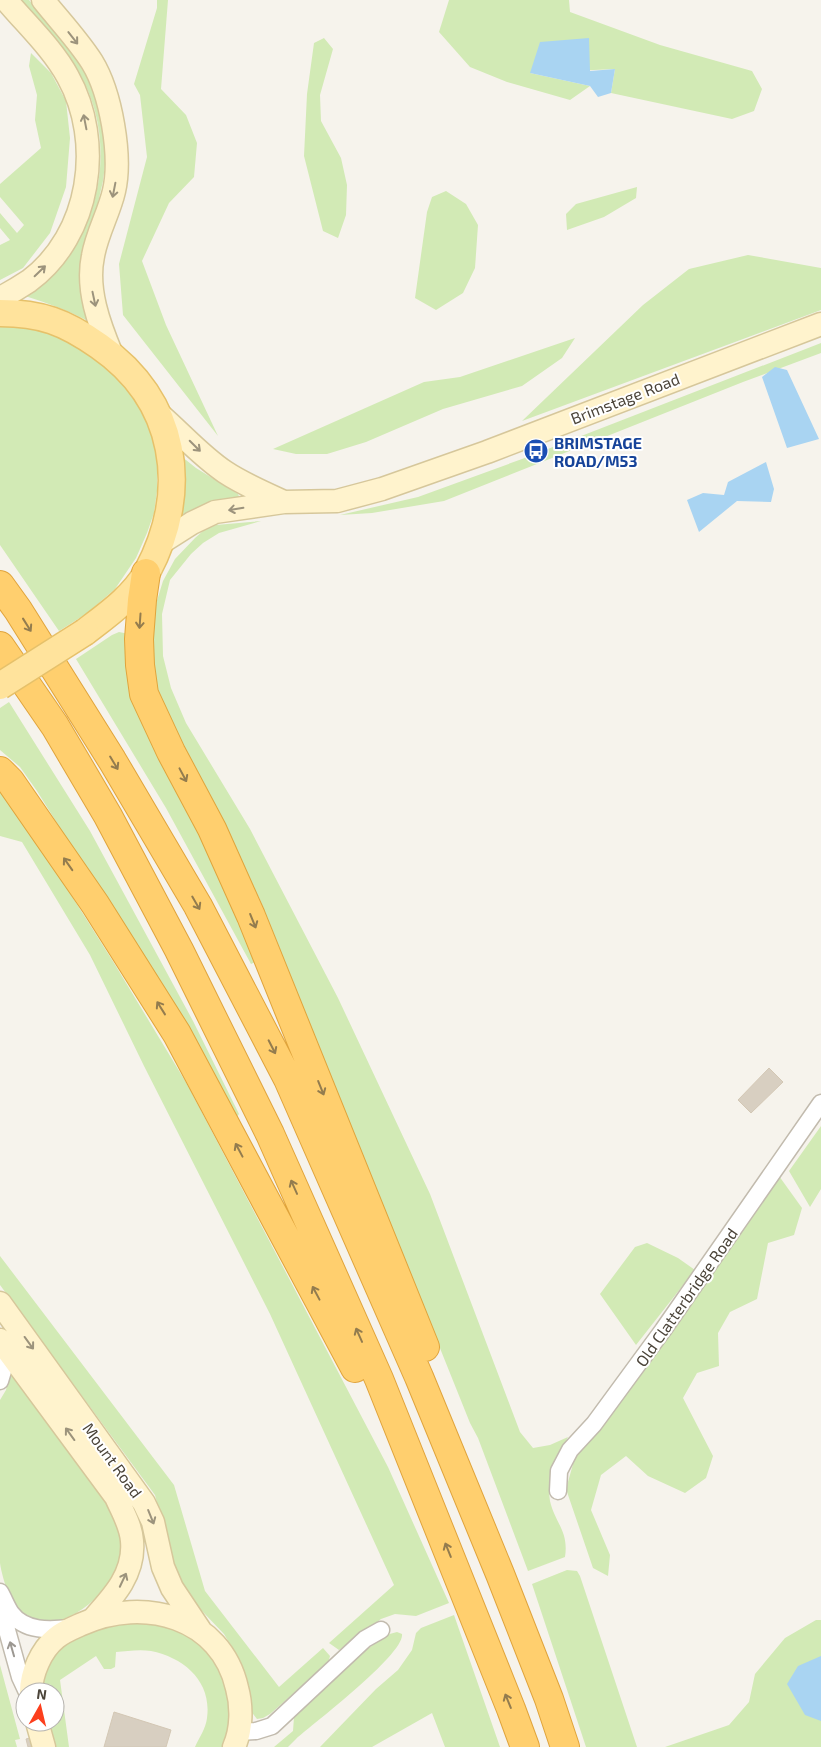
<svg xmlns="http://www.w3.org/2000/svg" width="821" height="1747" viewBox="0 0 821 1747" font-family="'Exo 2',sans-serif">
<style>
.green{fill:#d2eab5}
.water{fill:#a9d4f2}
.building{fill:#d8cfc1;stroke:#d3c7b4}
.lines{fill:none;stroke-linecap:round;stroke-linejoin:round}
.street-casing{stroke:#c2bbae;stroke-width:19}
.secondary-casing{stroke:#d6c79b;stroke-width:25}
.primary-casing{stroke:#e6c16a;stroke-width:29}
.highway-casing{stroke:#e0a43c;stroke-width:30}
.street{stroke:#fff;stroke-width:16}
.secondary{stroke:#fff3cd;stroke-width:22}
.primary{stroke:#ffe39c;stroke-width:26}
.highway{stroke:#ffcf6e;stroke-width:28}
.primary-bridge-casing{stroke:#e6c16a;stroke-width:29;stroke-linecap:butt}
.primary-bridge{stroke:#ffe39c;stroke-width:26}
.oneway{stroke:#9c937c}
.oneway2{stroke:#937c4e}
.oneway3{stroke:#9c9892}
.labels{text-anchor:middle;dominant-baseline:central;stroke-width:4;stroke-linejoin:round;paint-order:stroke}
.street-label{font-size:16px;fill:#4b4439;stroke:#fff}
.transit-label{font-size:16px;font-weight:bold;fill:#164399;stroke:#fff;text-anchor:start}
</style>
<rect width="100%" height="100%" fill="#f6f3ec"/>
<path class="green" d="M22,0H29L75,57L88,78L99,105L104,131L106,156L103,181L97,207L87,238L90,322C69,311 48,303 25,296C39,282 60,266 71,250C107,201 111,124 78,72C67,55 54,40 41,24C34,16 26,9 22,0Z
M157,0H168L161,89L186,115L197,143L194,177L169,203L142,261L166,325L218,436L123,315L119,264L147,157L140,95L134,84L157,8Z
M449,0H569L570,12L660,45L752,71L762,89L754,111L732,119L611,93L615,69L530,73L590,86L570,100L507,82L470,67L439,32Z
M324,38L333,49L320,95L321,121L341,158L347,185L346,215L338,238L323,231L304,156L307,94L314,43Z
M31,53L51,73L66,101L70,138L66,187L50,233L23,268L0,280V245L10,240L0,228V213L17,233L24,225L0,197V184L41,148L35,120L37,95L29,66Z
M637,187L636,198L604,217L567,230L566,214L576,204Z
M446,191L466,204L478,225L475,268L463,293L436,310L415,298L427,212L432,197Z
M748,255L821,268V310L522,421L643,305L689,269Z
M0,325L37,327L96,353L144,410L157,451V491L154,513L147,533L136,558L115,589L86,614L59,631L0,545Z
M575,338L562,358L522,386L443,409L366,442L327,454H296L273,449L424,382L460,377Z
M821,343V353L743,382L444,501L372,513L340,515L418,497L522,459Z
M181,456L196,468L238,494L240,499L198,507L180,519Z
M261,521L219,533L203,543L191,554L170,580L162,614L163,656L171,688L186,723L250,829L338,998L430,1194L520,1432L533,1448L550,1445L568,1437C559,1456 546,1478 550,1501C555,1523 569,1531 565,1557L528,1571L478,1438L470,1423L261,902L216,807L186,752L149,674L155,607L163,581L175,559L195,538L204,530L216,525Z
M119,632L129,634L260,960L251,964L166,808L76,659L112,635Z
M9,702L90,831L193,1021L239,1114L236,1118L144,963L37,791L20,767L0,750V708Z
M0,789L27,825L114,963L187,1084L388,1467L449,1603L416,1616L395,1614L381,1619L339,1650L329,1643L394,1585L270,1314L144,1066L90,955L22,842L0,836Z
M821,1126V1189L810,1207L789,1171Z
M779,1176L802,1208L794,1235L768,1243L757,1299L730,1312L718,1333L719,1366L697,1373L683,1398L713,1456L706,1478L685,1493L648,1476L626,1456L601,1475L591,1510L610,1555L608,1576L593,1568L566,1489L575,1457Z
M647,1243L678,1258L695,1270L636,1345L600,1294L635,1247Z
M0,1256L174,1485L205,1591L279,1687L323,1648L330,1656L329,1660L325,1666L270,1714L263,1718L257,1719L250,1710L248,1685L240,1661L224,1634L181,1589L163,1527L155,1495L0,1285Z
M10,1369L113,1510C117,1524 123,1541 121,1555C114,1597 44,1652 13,1603C8,1596 1,1572 0,1563C0,1548 0,1530 0,1514C0,1476 0,1438 0,1400L6,1390Z
M567,1570L577,1571L580,1576L637,1747H586L532,1584Z
M454,1615L500,1747H445L432,1713L372,1747H320L376,1689L398,1670L412,1650L416,1633L421,1628Z
M131,1620L172,1625L201,1644L223,1675L230,1694L229,1732L224,1747H195C199,1738 206,1728 207,1718C212,1682 185,1658 151,1651C140,1649 127,1651 116,1652L115,1667L111,1669H104L96,1656L60,1680L69,1747H53L46,1722H55V1692H40V1680L58,1648L75,1636Z
M816,1620H821V1747H665L729,1725L749,1702L755,1674L785,1638Z
M397,1632L402,1634C405,1654 314,1723 296,1739L288,1747H274L293,1731L294,1717L365,1651L386,1635Z
M0,1665L20,1739L15,1740L17,1747H0Z"/>
<path class="water" d="M589,38L590,71L615,69L611,93L598,97L590,86L530,73L540,42Z
M775,367L787,370L819,439L787,448L762,377Z
M766,462L774,489L771,502L737,501L699,532L687,500L703,493L724,495L728,482Z
M821,1656V1721L805,1715L787,1684L798,1666Z"/>
<path class="building" d="M769,1068L783,1082L751,1113L738,1100Z
M114,1712L171,1730L166,1747H104Z
M30,1738L32,1747H28L26,1739Z"/>
<g class="lines">
<defs>
<path id="street" d="M0,1355L3,1371L0,1381
M558,1491L559,1471L570,1450L594,1424L663,1330L821,1103
M0,1592C4,1599 7,1607 11,1613C25,1632 50,1630 70,1628
M0,1605L20,1677L27,1692
M238,1732L256,1731L272,1726L365,1639L381,1630"/>
<path id="secondary" d="M43,0C59,20 78,40 92,62C111,93 122,156 114,191C109,213 97,233 93,256C86,289 99,324 112,355
M0,298C10,293 20,287 29,281C91,235 104,142 68,77C53,49 27,25 6,0
M159,414C181,433 201,456 225,472C243,484 264,493 284,502
M159,544L192,523L215,512L284,502L337,501L382,489L487,452L821,324
M0,1303L144,1503L153,1522L163,1567L172,1588L200,1630
M0,1340L116,1497C122,1511 131,1525 132,1541C135,1573 114,1596 94,1618
M31,1692C31,1674 41,1650 56,1638C63,1632 73,1628 82,1624C144,1596 221,1617 237,1688C242,1706 242,1729 234,1747
M37,1722L44,1747"/>
<path id="primary" d="M0,313C41,313 65,322 99,346C177,400 191,490 147,572C133,597 107,615 85,632"/>
<path id="highway" d="M146,573L142,600L139,639L140,665L144,694L171,752L212,829L251,916L425,1347
M0,585L18,610L112,760L198,906L288,1079L419,1377L500,1574L549,1699L565,1747
M0,646L55,726L108,816L179,950L270,1134L379,1379L511,1709L525,1747
M0,771L10,781L95,904L177,1034L355,1368"/>
</defs>
<use href="#street" class="street-casing"/>
<use href="#secondary" class="secondary-casing"/>
<use href="#primary" class="primary-casing"/>
<use href="#highway" class="highway-casing"/>
<use href="#street" class="street"/>
<use href="#secondary" class="secondary"/>
<use href="#primary" class="primary"/>
<use href="#highway" class="highway"/>
<defs>
<path id="primary-bridge" d="M0,686L85,632"/>
</defs>
<use href="#primary-bridge" class="primary-bridge-casing"/>
<use href="#primary-bridge" class="primary-bridge"/>
</g>
<defs><path id="oneway-shaft" d="M-6 0H5M1.5-3L5.5 0L1.5 3" fill="none" stroke-width="1.6" stroke-linecap="round" stroke-linejoin="round" transform="scale(1.25)"/></defs>
<g class="oneway">
<use href="#oneway-shaft" transform="translate(73 38) rotate(52)"/>
<use href="#oneway-shaft" transform="translate(85 122) rotate(-101)"/>
<use href="#oneway-shaft" transform="translate(114 190) rotate(101)"/>
<use href="#oneway-shaft" transform="translate(40 271) rotate(-44)"/>
<use href="#oneway-shaft" transform="translate(94 299) rotate(78)"/>
<use href="#oneway-shaft" transform="translate(195 446) rotate(45)"/>
<use href="#oneway-shaft" transform="translate(236 509) rotate(171)"/>
<use href="#oneway-shaft" transform="translate(29 1343) rotate(54)"/>
<use href="#oneway-shaft" transform="translate(70 1434) rotate(-126)"/>
<use href="#oneway-shaft" transform="translate(151 1517) rotate(68)"/>
<use href="#oneway-shaft" transform="translate(123 1580) rotate(-65)"/>
</g>
<g class="oneway2">
<use href="#oneway-shaft" transform="translate(140 621) rotate(94)"/>
<use href="#oneway-shaft" transform="translate(27 625) rotate(58)"/>
<use href="#oneway-shaft" transform="translate(114 763) rotate(59)"/>
<use href="#oneway-shaft" transform="translate(183 775) rotate(62)"/>
<use href="#oneway-shaft" transform="translate(68 864) rotate(-125)"/>
<use href="#oneway-shaft" transform="translate(196 903) rotate(60)"/>
<use href="#oneway-shaft" transform="translate(253 921) rotate(68)"/>
<use href="#oneway-shaft" transform="translate(161 1008) rotate(-122)"/>
<use href="#oneway-shaft" transform="translate(272 1047) rotate(63)"/>
<use href="#oneway-shaft" transform="translate(321 1088) rotate(68)"/>
<use href="#oneway-shaft" transform="translate(239 1150) rotate(-118)"/>
<use href="#oneway-shaft" transform="translate(294 1187) rotate(-114)"/>
<use href="#oneway-shaft" transform="translate(316 1293) rotate(-118)"/>
<use href="#oneway-shaft" transform="translate(359 1335) rotate(-114)"/>
<use href="#oneway-shaft" transform="translate(448 1550) rotate(-112)"/>
<use href="#oneway-shaft" transform="translate(508 1701) rotate(-112)"/>
</g>
<use class="oneway3" href="#oneway-shaft" transform="translate(12 1649) rotate(-106)"/>
<defs>
<symbol id="bus-disc" viewBox="-11 -11 22 22"><circle r="9.5" fill="#1a4fb4" stroke="#fff"/><path d="M-5-6H5V4H4V6H2V4H-2V6H-4V4H-5ZM-3.5-4V0h7V-4ZM-3.5 1.2v1.5H-2V1.2ZM2 1.2v1.5H3.5V1.2Z" fill="#fff"/></symbol>
</defs>
<g fill-rule="evenodd">
<use href="#bus-disc" x="522" y="437" width="28" height="28"/>
</g>
<g class="labels">
<g class="street-label">
<text transform="translate(625 398) rotate(-21)">Brimstage Road</text>
<text transform="translate(686 1297) rotate(-55)">Old Clatterbridge Road</text>
<text transform="translate(113 1460) rotate(54)">Mount Road</text>
</g>
<g class="transit-label">
<text x="554" y="442">BRIMSTAGE<tspan x="554" dy="18">ROAD/M53</tspan></text>
</g>
</g>
<g transform="translate(40 1707) rotate(8)"><circle r="24" fill="#ffffff" stroke="#b7b4b0"/>
<path d="M0-4L9 19L0 12L-9 19Z" fill="#fc3f1d"/>
<text y="-8" font-size="14" font-weight="bold" text-anchor="middle" fill="#4b4439">N</text>
</g>
</svg>
